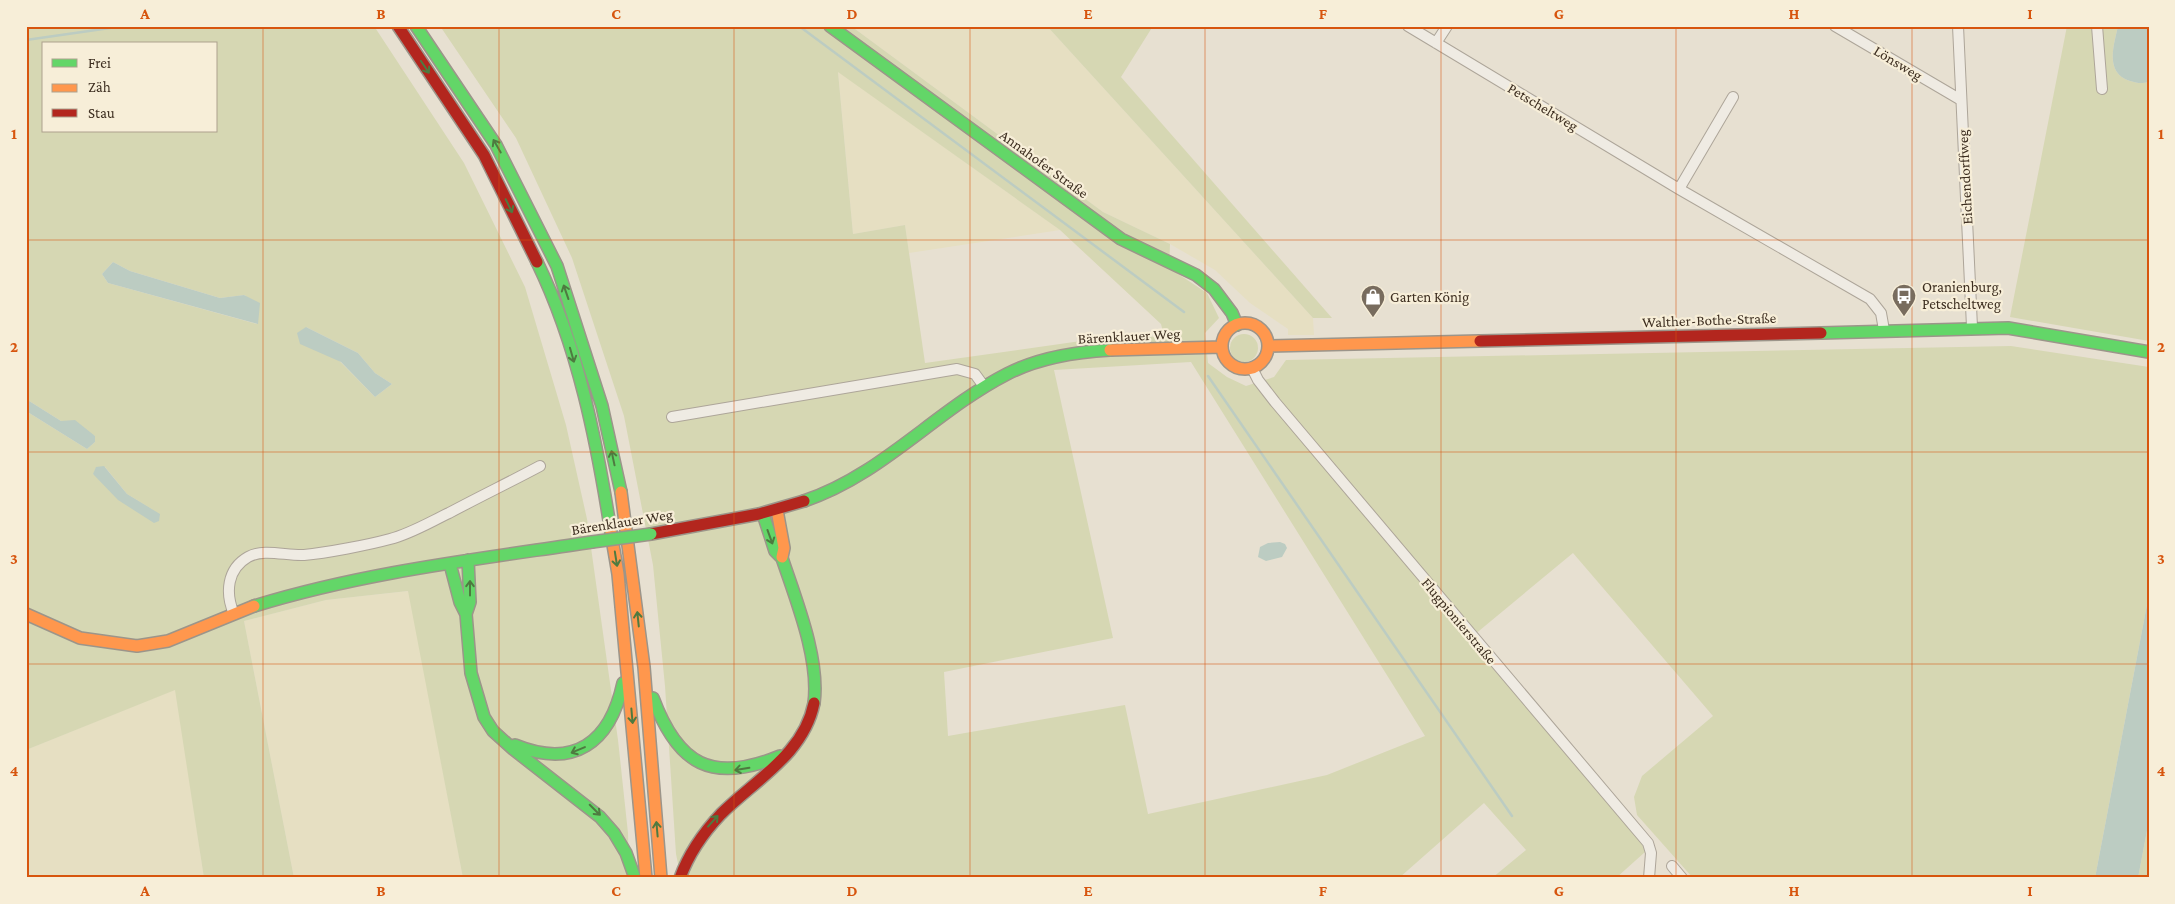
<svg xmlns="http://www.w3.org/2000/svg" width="2175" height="904" viewBox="0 0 2175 904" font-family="'Crimson Pro',serif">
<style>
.farmland{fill:#e6dfc2}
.green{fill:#d6d7b3;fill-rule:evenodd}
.water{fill:#bcccc2}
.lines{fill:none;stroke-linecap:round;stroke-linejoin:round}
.stream{stroke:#bcccc2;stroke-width:2.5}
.street-casing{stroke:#ada599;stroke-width:12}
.fast-casing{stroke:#9c958a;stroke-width:14}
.slow-casing{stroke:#9c958a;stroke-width:14}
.jam-casing{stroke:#9c958a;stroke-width:14}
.street{stroke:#efebe3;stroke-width:10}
.fast{stroke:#63d668;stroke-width:11}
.slow{stroke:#ff974d;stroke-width:11}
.jam{stroke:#b3261e;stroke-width:11}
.fast-bridge-casing{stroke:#9c958a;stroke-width:14;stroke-linecap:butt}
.fast-bridge{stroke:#63d668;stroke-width:11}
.oneway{stroke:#4e7a40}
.grid{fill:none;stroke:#d7550e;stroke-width:1;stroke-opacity:0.55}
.labels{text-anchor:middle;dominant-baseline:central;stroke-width:4.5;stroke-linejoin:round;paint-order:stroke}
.street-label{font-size:15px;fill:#3d2e20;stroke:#f7eed8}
.poi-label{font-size:15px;fill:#3d2e20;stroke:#f7eed8;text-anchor:start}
.neatline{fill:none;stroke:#d7550e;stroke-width:2}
.grid-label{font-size:16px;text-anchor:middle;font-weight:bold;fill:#d7550e}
</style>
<rect width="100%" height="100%" fill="#e7e0d1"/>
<path class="farmland" d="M851,26H1047L1313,318L1314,335H1288V329L1250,303L1215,270L1170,244L1103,212Z
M838,71L1060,230L909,253L905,225L853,234Z
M409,591L463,878H294L244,621L326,600Z
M176,689L204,878H26V750Z"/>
<path class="green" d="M26,26H374L464,163L525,287L566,425L587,519L618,740L628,833L629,878H463L408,591L326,600L244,621L294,878H204L175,690L26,750V411L87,449L95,442V436L61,421L26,399ZM44,44H216V131H44ZM113,262L130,271L220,298L245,295L257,324L108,283L102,274ZM306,327L358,353L375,373L392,384L375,397ZM105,467L127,494L160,514L93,474Z
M440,26H851L1103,212L1170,244L1169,268L1207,293L1219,318L1205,333L1208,363L1227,377L1246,386L1274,377L1286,360L2011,346L2149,367V594L2095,878H1693L1637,815L1634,797L1642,776L1713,716L1573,553L1468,640L1638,834L1645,852L1616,878H1492L1526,850L1484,803L1399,878H681L676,854L665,686L653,565L624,416L572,258L516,138ZM838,72L1060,230L1161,324L1164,336L1081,341L925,363L905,225L853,234ZM1191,362L1425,736L1327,775L1148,814L1125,705L948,736L944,672L1113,638L1054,370Z
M1047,26H1153L1121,77L1332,318H1313Z
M2067,26H2118C2114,45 2104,73 2130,81C2137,83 2141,84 2149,82V341L2010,317Z
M1230 348a14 14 0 1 1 28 0a14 14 0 1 1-28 0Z
M2149,820V878H2138Z"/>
<path class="water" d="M2118,26H2149V82C2141,84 2137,83 2130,81C2104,73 2114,45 2118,26Z
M113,262L130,271L220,298L244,295L260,303L258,324L108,283L102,274Z
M306,327L358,353L375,373L392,384L375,397L341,362L300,344L297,333Z
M26,399L61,421L75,420L95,436V442L87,449L26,411Z
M104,466L127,494L160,514L159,521L154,523L118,500L93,474L96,467Z
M1280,542L1285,544L1287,548L1282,557L1266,561L1258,557L1260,547L1268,543Z
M2149,594V820L2138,878H2095Z"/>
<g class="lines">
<path class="stream" d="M799,26L1184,312
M26,40L124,26
M1208,376L1512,816"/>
<defs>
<path id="street" d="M1408,26L1679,189L1870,299L1881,313L1884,330
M1835,26L1961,100
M1958,26L1972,327
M2097,26L2102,89
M1436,43L1447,26
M1679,189L1733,97
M1252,368L1258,380L1275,402L1648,843L1651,853L1649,878
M672,417L957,369L975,374L983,385
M234,614C225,593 227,569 248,557C264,548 286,556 304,555C326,553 368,545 390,539C410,534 430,522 449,513C479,497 510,482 540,466
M1672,866L1682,878"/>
<path id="fast" d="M416,26L496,145L557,266L602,406L621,492
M830,26L1121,239L1196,275L1214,289L1232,313L1237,325
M537,262C578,346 597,442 611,533
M1821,333L2008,328L2149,352
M804,501C882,475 935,411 1007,374C1038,358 1074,352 1110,350
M763,514L775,551L782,558C796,600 820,659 814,703
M450,564L460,602L466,614L471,673L484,717L493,731L513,749L600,817L614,833L626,853L635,878
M254,606C364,572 479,559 592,542
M466,614L470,602L468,560
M653,698C678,765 712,784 780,756
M515,745C574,769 610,743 623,683"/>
<path id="slow" d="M1222 346a23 23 0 1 1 46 0a23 23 0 1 1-46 0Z
M1268,346L1480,341
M1110,350L1222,347
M621,492L644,667L661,878
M777,510L784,548L782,557
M611,533L618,574L646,878
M26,614L80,638L137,646L168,641L254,606"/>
<path id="jam" d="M398,26L484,155L537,262
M1480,341L1821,333
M651,534L759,514L804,501
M680,878C689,853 703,833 721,814C755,780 804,754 814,703"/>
</defs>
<use href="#street" class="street-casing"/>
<use href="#fast" class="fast-casing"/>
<use href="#slow" class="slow-casing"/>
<use href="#jam" class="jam-casing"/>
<use href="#street" class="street"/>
<use href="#fast" class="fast"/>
<use href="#slow" class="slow"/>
<use href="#jam" class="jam"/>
<defs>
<path id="fast-bridge" d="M592,542L651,534"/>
</defs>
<use href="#fast-bridge" class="fast-bridge-casing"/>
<use href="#fast-bridge" class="fast-bridge"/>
</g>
<defs><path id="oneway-shaft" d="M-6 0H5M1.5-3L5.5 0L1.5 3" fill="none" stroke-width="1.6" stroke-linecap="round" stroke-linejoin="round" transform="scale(1.25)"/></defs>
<g class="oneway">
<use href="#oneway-shaft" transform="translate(425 67) rotate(56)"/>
<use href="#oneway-shaft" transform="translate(497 146) rotate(-120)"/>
<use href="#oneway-shaft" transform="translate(509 206) rotate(64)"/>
<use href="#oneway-shaft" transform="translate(566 292) rotate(-109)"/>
<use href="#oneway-shaft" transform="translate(572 355) rotate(74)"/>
<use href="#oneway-shaft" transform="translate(613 458) rotate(-102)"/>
<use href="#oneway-shaft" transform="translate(770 537) rotate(70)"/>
<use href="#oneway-shaft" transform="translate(616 559) rotate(81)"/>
<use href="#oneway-shaft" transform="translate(470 588) rotate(-90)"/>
<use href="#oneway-shaft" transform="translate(638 619) rotate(-96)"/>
<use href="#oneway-shaft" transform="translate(632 716) rotate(85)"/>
<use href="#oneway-shaft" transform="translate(578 750) rotate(157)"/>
<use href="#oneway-shaft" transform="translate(742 769) rotate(171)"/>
<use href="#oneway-shaft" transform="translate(595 810) rotate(45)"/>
<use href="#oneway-shaft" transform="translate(713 821) rotate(-48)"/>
<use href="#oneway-shaft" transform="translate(657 829) rotate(-95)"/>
</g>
<path class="grid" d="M263,26V878M499,26V878M734,26V878M970,26V878M1205,26V878M1441,26V878M1676,26V878M1912,26V878M26,240H2149M26,452H2149M26,664H2149"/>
<defs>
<symbol id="bus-pin" viewBox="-11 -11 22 30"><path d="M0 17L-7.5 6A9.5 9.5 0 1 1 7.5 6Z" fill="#786c5e" stroke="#f7eed8"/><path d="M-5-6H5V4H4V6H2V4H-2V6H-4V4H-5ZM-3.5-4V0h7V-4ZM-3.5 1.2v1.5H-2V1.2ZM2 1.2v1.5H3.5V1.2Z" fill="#fff"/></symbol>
<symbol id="shop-pin" viewBox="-11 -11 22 30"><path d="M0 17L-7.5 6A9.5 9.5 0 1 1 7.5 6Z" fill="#786c5e" stroke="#f7eed8"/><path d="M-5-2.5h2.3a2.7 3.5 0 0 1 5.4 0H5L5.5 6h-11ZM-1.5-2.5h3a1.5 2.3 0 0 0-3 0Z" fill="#fff"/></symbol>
</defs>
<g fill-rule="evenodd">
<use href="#bus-pin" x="1890" y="282" width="28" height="38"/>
<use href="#shop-pin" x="1359" y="283" width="28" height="38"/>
</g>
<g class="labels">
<g class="street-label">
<text transform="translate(1898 63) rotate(31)">Lönsweg</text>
<text transform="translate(1543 107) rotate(31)">Petscheltweg</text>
<text transform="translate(1044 164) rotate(36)">Annahofer Straße</text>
<text transform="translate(1965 177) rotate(-93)">Eichendorffweg</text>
<text transform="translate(1709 320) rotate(-2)">Walther-Bothe-Straße</text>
<text transform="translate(1129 336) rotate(-3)">Bärenklauer Weg</text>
<text transform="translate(622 522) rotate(-9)">Bärenklauer Weg</text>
<text transform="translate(1459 621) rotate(50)">Flugpionierstraße</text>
</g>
<g class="poi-label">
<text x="1922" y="287">Oranienburg,<tspan x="1922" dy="17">Petscheltweg</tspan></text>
<text x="1390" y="297">Garten König</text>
</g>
</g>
<rect width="2175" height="904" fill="none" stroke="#f7eed8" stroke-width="55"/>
<rect x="42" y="42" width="175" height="90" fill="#f7eed8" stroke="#ada18e"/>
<rect x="52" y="59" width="25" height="8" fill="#63d668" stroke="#ada18e"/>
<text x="88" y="68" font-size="15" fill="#3d2e20">Frei</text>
<rect x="52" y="84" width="25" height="8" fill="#ff974d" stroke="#ada18e"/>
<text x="88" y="92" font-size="15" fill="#3d2e20">Zäh</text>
<rect x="52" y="109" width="25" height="8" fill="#b3261e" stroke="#ada18e"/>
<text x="88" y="118" font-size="15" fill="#3d2e20">Stau</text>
<rect x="28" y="28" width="2120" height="848" class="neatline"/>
<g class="grid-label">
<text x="145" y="19">A</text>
<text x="381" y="19">B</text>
<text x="616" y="19">C</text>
<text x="852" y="19">D</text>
<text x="1088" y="19">E</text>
<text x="1323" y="19">F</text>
<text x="1559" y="19">G</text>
<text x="1794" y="19">H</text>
<text x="2030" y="19">I</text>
<text x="14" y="139">1</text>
<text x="2161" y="139">1</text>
<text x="14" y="352">2</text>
<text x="2161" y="352">2</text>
<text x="14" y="564">3</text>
<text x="2161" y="564">3</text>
<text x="14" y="776">4</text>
<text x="2161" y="776">4</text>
<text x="145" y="896">A</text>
<text x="381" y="896">B</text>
<text x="616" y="896">C</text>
<text x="852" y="896">D</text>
<text x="1088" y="896">E</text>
<text x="1323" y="896">F</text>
<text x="1559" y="896">G</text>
<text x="1794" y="896">H</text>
<text x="2030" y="896">I</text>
</g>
</svg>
